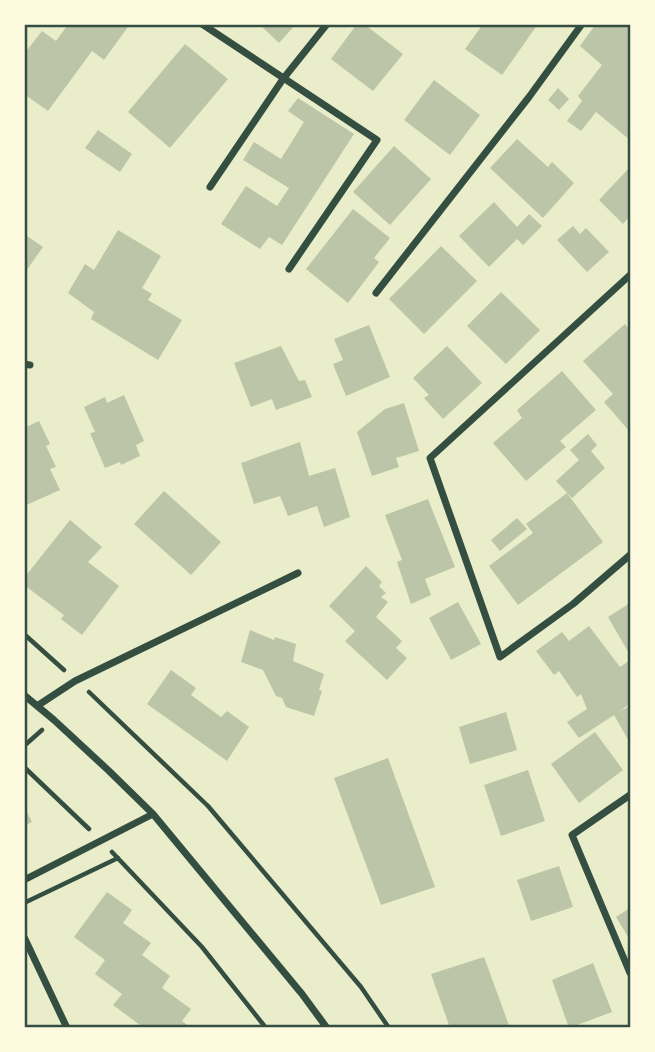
<svg xmlns="http://www.w3.org/2000/svg" width="655" height="1052" viewBox="0 0 655 1052" font-family="Poppins,sans-serif">
<style>
.building{fill:#bcc5a7}
.lines{fill:none;stroke-linecap:round;stroke-linejoin:round}
.path{stroke:#344e41;stroke-width:4.5}
.minor{stroke:#344e41;stroke-width:7}
.neatline{fill:none;stroke:#344e41;stroke-width:2.5}
</style>
<rect width="100%" height="100%" fill="#e9edc9"/>
<path class="building" d="M65,24H130L104,60L92,51L48,111L24,94V54L42,31L56,41L67,26Z
M259,24H296L279,43Z
M357,24H364L403,54L373,91L331,59Z
M483,24H538L502,75L465,49Z
M596,24H630V140L596,112L581,131L567,121L582,101L578,96L602,65L580,46Z
M185,44L228,79L170,148L128,112Z
M434,80L480,115L450,155L404,120Z
M558,88L569,99L559,110L548,100Z
M298,98L354,134L282,245L269,237L260,249L221,224L246,186L277,206L289,188L243,160L254,142L281,159L304,122L288,111Z
M98,130L132,154L120,172L85,148Z
M517,139L548,167L552,162L574,183L543,218L490,168Z
M394,146L431,179L390,225L353,192Z
M630,167V216L623,224L599,200Z
M494,202L517,227L529,214L542,226L523,245L517,239L489,267L459,236Z
M353,209L390,238L374,258L379,262L348,303L306,269Z
M573,226L580,234L586,228L609,252L587,272L557,240Z
M118,230L161,256L142,288L152,294L148,300L182,320L158,360L91,319L94,312L68,293L85,264L94,270Z
M24,234L43,247L24,274Z
M441,246L477,281L424,334L389,299Z
M501,292L540,330L506,364L467,326Z
M625,324L630,330V432L604,402L613,394L583,361Z
M369,325L390,377L346,396L333,364L343,360L334,339Z
M281,346L299,381L305,380L312,397L276,410L272,399L251,407L234,363Z
M447,346L482,383L443,419L424,398L429,395L413,378Z
M562,371L596,410L560,441L566,447L526,481L493,443L522,418L517,410Z
M124,395L144,441L136,445L140,456L121,465L120,462L105,468L90,433L95,432L84,407L105,397L107,403Z
M404,403L419,451L396,458L399,467L372,476L357,432L385,409Z
M39,421L50,444L46,446L56,467L50,469L60,490L24,506V428Z
M588,434L597,445L591,451L605,468L572,498L556,481L579,460L570,450Z
M300,442L309,476L335,468L350,517L324,527L317,506L288,516L280,496L254,504L241,463Z
M164,491L221,542L191,575L134,524Z
M567,493L603,542L518,605L489,566L533,533L526,524Z
M428,499L455,567L425,579L431,595L411,604L397,562L402,560L385,515Z
M517,518L527,529L500,551L491,540Z
M70,520L102,547L88,562L119,586L82,635L61,619L64,615L24,585V578Z
M366,566L382,582L379,586L386,593L381,597L388,602L376,617L402,641L396,648L407,658L387,680L345,641L355,631L329,606Z
M458,602L481,644L451,660L429,618Z
M630,603V655L608,617Z
M589,626L620,667L630,660V704L618,712L630,706V743L614,715L579,738L567,722L587,709L581,694L577,697L559,671L554,675L536,651L562,632L569,641Z
M250,630L274,640L275,637L296,644L293,661L324,674L319,690L322,691L314,716L286,707L282,698L276,696L263,670L241,662Z
M171,670L196,688L191,695L221,717L227,711L249,727L227,761L147,704Z
M506,712L517,750L470,764L459,727Z
M595,732L623,770L579,803L551,764Z
M388,758L435,887L381,905L334,778Z
M528,770L545,821L501,836L484,785Z
M24,806L32,822L24,826Z
M559,866L573,907L531,921L517,880Z
M107,892L132,910L123,923L151,943L142,955L170,976L162,988L191,1009L182,1021L191,1028H144L113,1005L122,994L95,974L105,960L74,937Z
M630,908V940L616,917Z
M484,957L510,1028H450L431,974Z
M593,963L612,1012L569,1028L552,980Z"/>
<g class="lines">
<path class="path" d="M24,634L64,670
M89,692L208,806L361,987L389,1028
M24,746L42,730
M24,767L89,829
M112,852L202,947L266,1028
M24,903L118,858"/>
<path class="minor" d="M202,24L377,140L289,269
M210,187L283,79L327,24
M630,275L430,458L500,657L573,604L630,555
M376,293L529,97L582,24
M24,364L30,365
M24,695L54,720L108,770L153,814L302,994L327,1028
M37,706L75,681L298,573
M630,795L572,835L630,973
M24,880L153,814
M24,937L67,1028"/>
</g>
<rect width="655" height="1052" fill="none" stroke="#fefae0" stroke-width="52"/>
<rect x="26" y="26" width="603" height="1000" class="neatline"/>
</svg>
